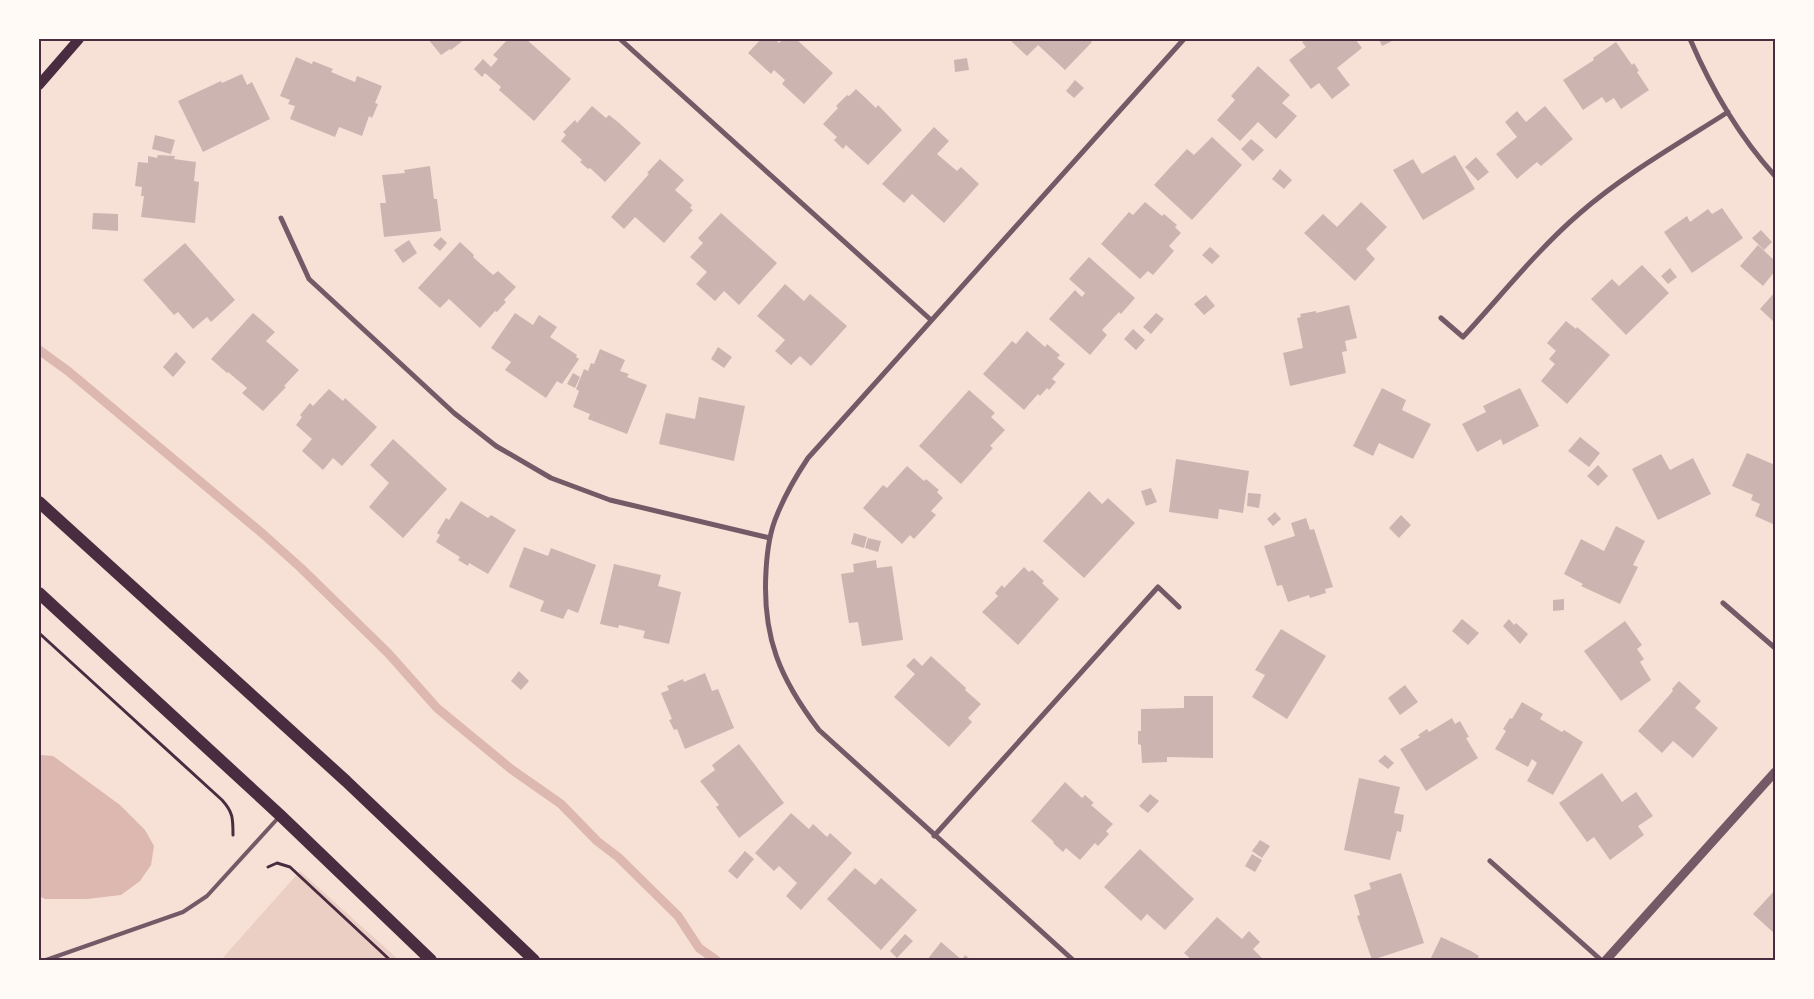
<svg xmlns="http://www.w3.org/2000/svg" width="1814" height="999" viewBox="0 0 1814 999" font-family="'Alegreya Sans',sans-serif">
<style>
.green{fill:#ebcfc5}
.water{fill:#dcb8b0}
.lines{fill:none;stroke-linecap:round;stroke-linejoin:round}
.stream{stroke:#dcb8b0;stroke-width:9}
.building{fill:#ccb4b1}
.path{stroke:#4a2c40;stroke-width:3}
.service{stroke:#755966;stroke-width:4}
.minor{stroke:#755966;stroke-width:5}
.tertiary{stroke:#755966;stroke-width:9}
.secondary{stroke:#4a2c40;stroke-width:10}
.primary{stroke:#4a2c40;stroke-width:12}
.neatline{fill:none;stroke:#4a2c40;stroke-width:2}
</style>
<rect width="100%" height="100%" fill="#f7e1d7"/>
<path class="green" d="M300,871L399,960H221Z"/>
<path class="water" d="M40,755L53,756L120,805L145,830L154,846L151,865L140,881L121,895L87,899H45L39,896V759Z"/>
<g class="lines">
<path class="stream" d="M39,350L68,371L263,534L301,568L388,653L437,708L511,769L561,804L597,841L618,857L678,916L699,948L716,960"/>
</g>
<path class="building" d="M428,39H465L451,50L450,49L441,55Z
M508,39H526L571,79L534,121L499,90L501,87L485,73L482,77L474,69L483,59L491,67L498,59L493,55Z
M761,39H775L779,43L783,39H796L833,73L804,104L782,84L785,80L774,70L771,74L748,53Z
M1013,39H1088L1092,42L1065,70L1038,45L1027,56L1011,41Z
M1307,39H1355L1362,48L1337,68L1350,85L1332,99L1319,83L1311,89L1289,60L1306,47L1302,42Z
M1379,39H1394V40L1382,46Z
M1616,42L1632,65L1634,63L1639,71L1637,72L1649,90L1621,109L1614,98L1606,103L1602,97L1583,110L1563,80L1594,60L1593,58Z
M296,57L312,64L313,61L333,69L331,72L355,82L357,76L382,86L375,103L378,104L372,118L369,116L362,136L339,127L335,137L290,119L295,106L288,104L290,100L280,96Z
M967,58L969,70L955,72L954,60Z
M1258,66L1290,95L1282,103L1297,116L1276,139L1258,122L1240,141L1217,120L1235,100L1231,96Z
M242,74L247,85L252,82L270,119L203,152L178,101L221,81L222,83Z
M1075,80L1084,88L1074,98L1066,91Z
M856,89L876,108L878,105L902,130L868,165L846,145L843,149L834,140L837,137L823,124L838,108L836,106L847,95L849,96Z
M592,106L606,118L609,115L618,122L641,143L605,182L590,168L588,169L580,162L582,160L561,141L566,135L563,132L575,120L577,123Z
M1545,106L1573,139L1541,166L1537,162L1517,179L1496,154L1517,137L1505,122L1517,111L1526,122Z
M934,127L949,141L937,154L957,171L961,167L979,184L944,223L912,194L904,203L882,184Z
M155,135L175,140L171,154L152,149Z
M1212,137L1242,165L1192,220L1154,185L1187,149L1194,155Z
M1251,139L1264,150L1253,161L1241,149Z
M158,155L175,156L174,159L196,162L194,181L199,182L195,223L141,217L144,196H141L142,187L135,186L138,162L148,163V156L157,158Z
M1455,155L1475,189L1423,220L1393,170L1413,159L1422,174Z
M1476,157L1489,172L1478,181L1465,167Z
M660,159L684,180L675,190L692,205L690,208L693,210L664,243L635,217L624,229L611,217L649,174L647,173Z
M430,166L434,199H437L441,231L384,237L380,203H386L382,175L405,173L404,170Z
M1280,169L1292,180L1284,189L1272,179Z
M1145,202L1162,216L1164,214L1177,225L1175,227L1181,233L1169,246L1174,251L1153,275L1148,271L1140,279L1101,244L1129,212L1133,215Z
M1361,202L1387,227L1366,249L1375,259L1355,281L1304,233L1323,214L1337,227Z
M1722,208L1743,238L1692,273L1664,232L1687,216L1690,222L1708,209L1712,214Z
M93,213L118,214V231L92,229Z
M721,213L777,263L739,305L724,291L715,301L696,284L707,272L690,257L703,243L698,238Z
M1761,230L1772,242L1764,250L1752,238Z
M441,237L447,243L440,251L433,245Z
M409,240L417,253L403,263L394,250Z
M460,242L474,255L473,257L493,275L498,271L516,287L504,300L506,302L497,312L495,311L480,328L449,299L440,308L418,288Z
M185,243L235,300L211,322L207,317L193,329L178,312L174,315L143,280Z
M1758,245L1775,261V271L1763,286L1740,266Z
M1210,247L1220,256L1212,264L1202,255Z
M1089,257L1135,298L1121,314L1119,312L1102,330L1107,335L1090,355L1049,319L1075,290L1082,297L1085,293L1069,279Z
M1642,265L1669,293L1626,335L1591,299L1612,279L1619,286Z
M1670,268L1677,277L1668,284L1661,276Z
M785,284L804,301L810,294L847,326L811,366L800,356L791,365L775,351L785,340L757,316Z
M1775,292V323L1760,309Z
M1206,295L1215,306L1204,315L1194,304Z
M1349,305L1357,338L1345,341L1347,351L1342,352L1346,373L1290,386L1283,353L1303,348L1297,318L1301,317L1300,314L1316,311V313Z
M253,313L275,332L266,341L299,370L284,386L286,387L263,411L242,393L247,388L228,372L227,373L211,359Z
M515,313L533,325L539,315L557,327L550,337L577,355L576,357L579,359L562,384L557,381L546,398L505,370L511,362L491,348Z
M1156,313L1164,319L1151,334L1143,327Z
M1566,321L1576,329L1577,327L1610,355L1567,404L1541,381L1555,364L1549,359L1556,351L1547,343Z
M1133,329L1145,340L1136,350L1124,339Z
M1027,331L1045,347L1047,344L1060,355L1057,358L1065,364L1052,379L1056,382L1049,390L1047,388L1040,396L1038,394L1024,410L983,374L1012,341L1016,344Z
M718,347L732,357L724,368L711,359Z
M600,349L625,360L620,371L629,374L627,377L647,385L627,434L588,419L590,414L573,407L579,391L576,389L584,369L588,371L591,363L594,364Z
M176,352L186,362L173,377L163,367Z
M573,373L580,377L575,388L567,384Z
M1382,388L1406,400L1402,410L1431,424L1413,459L1379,443L1373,456L1353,446Z
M1520,388L1539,426L1503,445L1501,439L1477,452L1462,424L1486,412L1483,406Z
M329,389L343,401L345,398L377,427L342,466L333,458L323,470L302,451L312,439L296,425L302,417L300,415L310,403L313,406Z
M969,390L995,413L991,417L1005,430L990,446L993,448L961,484L919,446Z
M699,397L745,406L734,461L659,444L666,413L695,419Z
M1580,437L1600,453L1589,467L1568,451Z
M393,439L447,489L403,538L369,507L389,483L370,465Z
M1747,453L1775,465V525L1755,516L1760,504L1751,500L1753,495L1732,486Z
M1661,454L1670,470L1693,458L1711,494L1658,520L1632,469Z
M1176,459L1249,471L1243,513L1219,509L1218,519L1169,512Z
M1598,465L1608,476L1598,486L1587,476Z
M907,466L924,481L926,479L939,490L937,492L943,498L931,511L936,515L914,539L910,535L902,544L863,508L883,485L887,488Z
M1151,488L1157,502L1146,506L1141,491Z
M1089,491L1102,504L1108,498L1135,523L1084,578L1043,541Z
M1248,493L1261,494L1259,508L1247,506Z
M461,501L488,518L491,515L516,530L488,574L469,563L468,566L458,560L460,557L436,542L440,535L437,533L446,518L449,520Z
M1275,512L1281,519L1273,526L1267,519Z
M1401,515L1411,525L1399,538L1389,528Z
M1306,518L1310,530L1314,529L1333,587L1325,589L1326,593L1310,598L1309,595L1288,602L1282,585L1277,586L1264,546L1295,536L1291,523Z
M1616,526L1645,541L1633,565L1638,567L1620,604L1581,586L1583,584L1564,574L1581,539L1604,551Z
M854,533L867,537L864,548L851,544Z
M868,538L881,541L878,552L865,548Z
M524,547L548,556L551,548L596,565L578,613L568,609L563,619L540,611L544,601L509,587Z
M876,560L877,568L892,566L903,640L862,646L858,622L849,623L841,574L854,572L853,564Z
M614,564L661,575L658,586L681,592L669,644L643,638L645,631L619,625L618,628L600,624Z
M1024,567L1029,572L1032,570L1044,581L1042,583L1059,599L1018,645L982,612L998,596L995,593L1002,585L1004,588Z
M1564,599V610L1553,611V600Z
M1462,619L1479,633L1468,645L1452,631Z
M1509,619L1514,625L1516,623L1528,634L1520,644L1503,626Z
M1625,621L1642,645L1637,649L1644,659L1640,662L1651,680L1621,701L1584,651Z
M1281,629L1326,656L1287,719L1252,697L1265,675L1255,670Z
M931,656L966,688L965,690L981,704L968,718L972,722L949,747L894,697L915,674L906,666L914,658L922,666Z
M519,671L529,681L521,690L511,681Z
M705,673L712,691L718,689L734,728L685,749L677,729L674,730L669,720L672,719L661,693L669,690L667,686L683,679L684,682Z
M1679,681L1701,701L1695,708L1718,728L1693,758L1673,741L1662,753L1638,731L1673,691L1672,689Z
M1405,685L1418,702L1400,715L1388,698Z
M1184,696H1213V758L1167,757V762L1142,763L1141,745L1138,744V731H1141V709L1184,708Z
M1522,702L1543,714L1540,719L1562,732L1564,730L1583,742L1553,795L1527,781L1537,763L1532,759L1528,767L1495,749L1506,731L1503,729L1510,718L1512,719Z
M1452,718L1455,724L1460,721L1469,737L1466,738L1478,758L1426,791L1400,749L1420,737L1418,735L1427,729L1429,732Z
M739,744L784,803L739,838L716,807L719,805L700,781L715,770L712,765Z
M1385,755L1394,763L1388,769L1378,761Z
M1602,773L1622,802L1636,792L1653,816L1638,826L1644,835L1610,860L1594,837L1587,842L1559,803Z
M1359,778L1400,787L1394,813L1404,815L1401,832L1397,831L1390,860L1344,850Z
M1065,782L1082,798L1085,795L1094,803L1091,805L1113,824L1106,831L1109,834L1098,846L1095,843L1080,860L1066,848L1063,852L1053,843L1054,842L1031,821Z
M1150,794L1159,801L1148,813L1139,806Z
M791,813L809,829L813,824L827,837L830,833L852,853L801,910L786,896L797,883L779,866L774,871L755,853Z
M1260,840L1270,846L1262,858L1252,851Z
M1140,849L1194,899L1165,930L1147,914L1141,921L1104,887Z
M745,851L754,859L737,879L728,871Z
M1252,854L1262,860L1255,872L1245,866Z
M855,868L875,885L881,878L917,910L881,950L827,899Z
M1401,873L1424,943L1372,960L1357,916L1360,915L1354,895L1371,889L1369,883Z
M1775,890V934L1753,914Z
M1217,917L1242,939L1249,931L1260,942L1253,949L1262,958L1260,960H1192L1184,953Z
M905,934L913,941L897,958L890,951Z
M1441,937L1471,951L1479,956L1477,960H1430Z
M941,942L962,960L965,955L971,960H922L924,958L927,960Z"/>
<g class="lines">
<path class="path" d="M39,633L222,800C233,812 233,818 233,835
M268,867L277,863L290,867L390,960"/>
<path class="service" d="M46,960L183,912L207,896L279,817"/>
<path class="minor" d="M620,39L931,320
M1690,39C1711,88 1739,136 1775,176
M281,218L309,279L454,413L496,446L551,478L610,500L770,538
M1441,318L1463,337C1501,296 1538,249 1580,213C1625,174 1678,144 1728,112
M1723,603L1775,648
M934,836L1158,587L1179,607
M1490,861L1601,960
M1073,960L819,730C780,679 762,637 766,571C767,552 769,533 777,515C785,495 796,476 808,458L1184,39"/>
<path class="tertiary" d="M1606,960L1775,772"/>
<path class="secondary" d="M39,85L79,39"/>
<path class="primary" d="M39,502L346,781L534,960
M39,593L281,816L431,960"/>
</g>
<rect width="1814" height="999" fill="none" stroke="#fffaf5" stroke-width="80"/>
<rect x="40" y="40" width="1734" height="919" class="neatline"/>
</svg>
